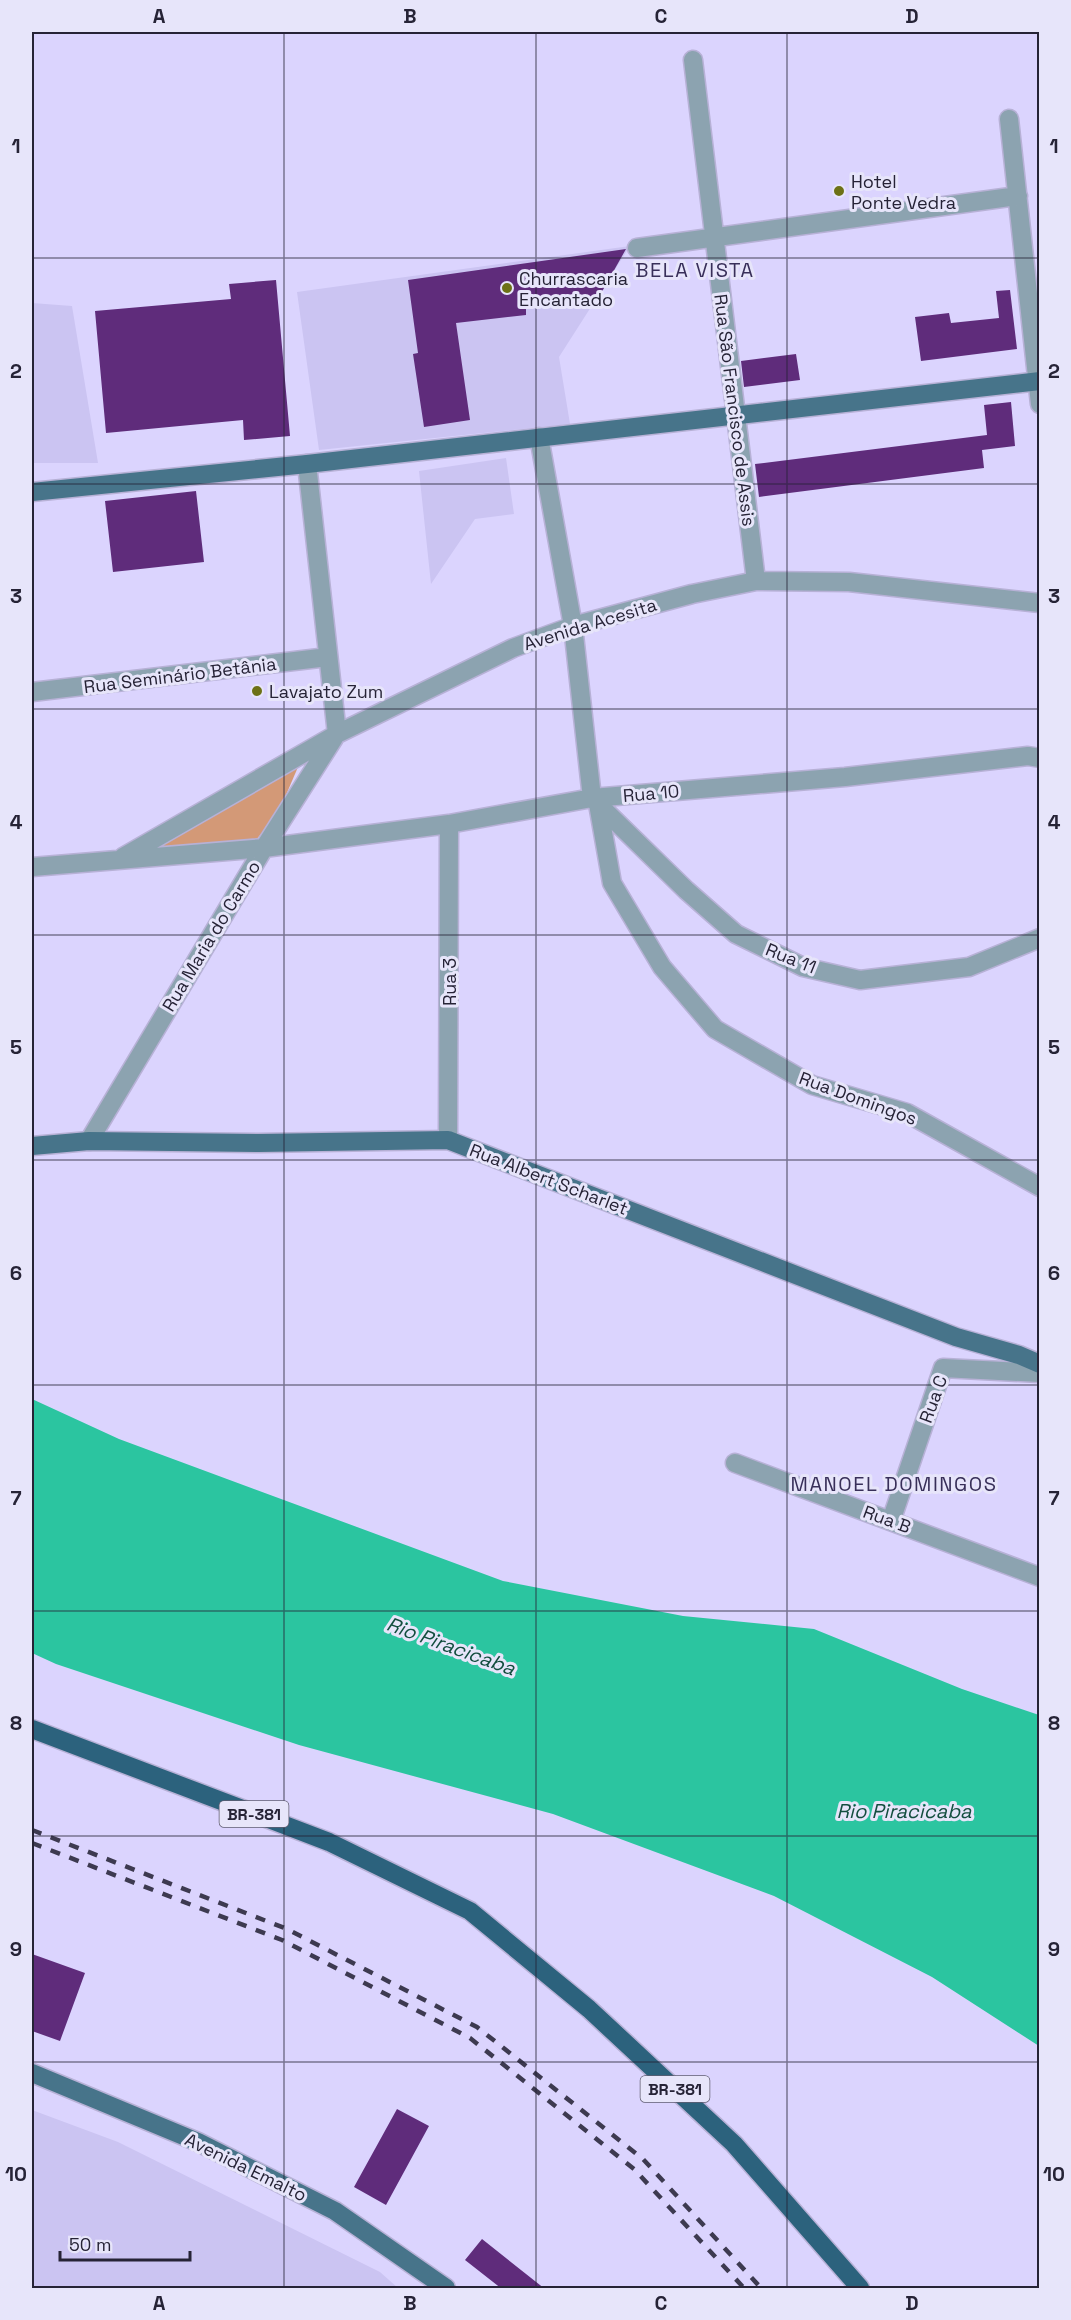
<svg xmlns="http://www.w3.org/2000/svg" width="1071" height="2320" viewBox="0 0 1071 2320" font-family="'Space Grotesk',sans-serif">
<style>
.built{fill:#cbc4f2}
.green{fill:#d39977}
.water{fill:#2bc5a0}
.building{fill:#5f2c7b}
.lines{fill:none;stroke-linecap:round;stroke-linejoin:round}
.minor-casing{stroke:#b7b1d6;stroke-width:21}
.major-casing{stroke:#b7b1d6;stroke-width:21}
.highway-casing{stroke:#b7b1d6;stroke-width:21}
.minor{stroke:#8ca3b0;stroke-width:18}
.major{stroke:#47748a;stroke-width:18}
.highway{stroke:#2c627d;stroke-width:18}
.rail{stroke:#3d3a50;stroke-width:4.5;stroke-dasharray:10 10;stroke-linecap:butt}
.grid{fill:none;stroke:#262336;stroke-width:1.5;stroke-opacity:0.55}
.poi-dot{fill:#6d7116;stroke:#e7e5fa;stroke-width:2}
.labels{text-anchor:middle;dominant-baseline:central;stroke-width:6;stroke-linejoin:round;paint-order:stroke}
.shield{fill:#e7e5fa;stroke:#605d71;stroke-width:1.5}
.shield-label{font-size:16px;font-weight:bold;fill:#262336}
.poi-label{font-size:18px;fill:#262336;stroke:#e7e5fa;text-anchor:start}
.street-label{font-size:18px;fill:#262336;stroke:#e7e5fa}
.neighbourhood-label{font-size:20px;letter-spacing:1.5px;fill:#382f59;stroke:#e7e5fa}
.water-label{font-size:20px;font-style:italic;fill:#134e3f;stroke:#e7e5fa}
.neatline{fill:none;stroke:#262336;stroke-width:2}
.grid-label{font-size:20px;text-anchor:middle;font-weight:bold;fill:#262336}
</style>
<rect width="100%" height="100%" fill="#dbd4fe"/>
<path class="built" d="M630,246L559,357L570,424L319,450L297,292Z
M32,303L72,306L98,463H32Z
M506,458L514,514L475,519L431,584L419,471Z
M32,2110L118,2142L380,2272L398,2288H32Z"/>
<path class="green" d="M298,767L277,816L253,843L154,849Z"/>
<path class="water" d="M32,1399L119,1439L503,1581L683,1616L814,1629L962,1689L1039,1715V2046L932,1977L774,1896L553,1814L299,1745L56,1664L32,1653Z"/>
<path class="building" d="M626,249L599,297L526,307V315L456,323L470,420L424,427L413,354L418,353L408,280Z
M276,280L290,436L244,440L243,420L106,433L95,311L231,299L229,284Z
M1010,290L1017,349L921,361L915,317L949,313L951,323L999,318L996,291Z
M796,354L800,380L744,387L741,361Z
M1011,402L1015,446L982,450L984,468L759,497L755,464L987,435L984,405Z
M196,491L204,562L113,572L105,501Z
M32,1954L85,1973L60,2041L32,2031Z
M397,2109L429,2126L386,2205L354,2187Z
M482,2239L545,2289H502L465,2260Z"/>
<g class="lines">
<defs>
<path id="minor" d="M693,60L756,581
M1009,119L1040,404
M637,248L1018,196
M539,437L573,626L592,798L598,804L686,890L736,934L803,967L860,980L969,967L1040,938
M307,464L337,734
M32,692L328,657
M598,804L612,883L662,967L715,1029L812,1085L907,1113L1040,1187
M123,857L337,734L513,648L573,626L692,594L756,581L849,582L1040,603
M32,867L264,848L449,824L592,798L845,777L1028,756L1040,758
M448,1140L449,824
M89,1141L264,848L334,738
M735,1463L1040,1577
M891,1521L943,1368L1040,1373"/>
<path id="major" d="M32,492L307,464L1040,381
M32,1146L89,1141L259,1143L448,1140L956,1337L1019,1355L1040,1364
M32,2073L198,2142L335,2211L446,2288"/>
<path id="highway" d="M32,1729L329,1842L470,1911L589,2009L734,2144L860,2288"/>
</defs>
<use href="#minor" class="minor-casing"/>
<use href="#major" class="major-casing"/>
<use href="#highway" class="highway-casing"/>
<use href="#minor" class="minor"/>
<use href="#major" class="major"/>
<use href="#highway" class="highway"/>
<path class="rail" d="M32,1830L287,1929L477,2027L643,2159L761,2288
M32,1843L282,1940L470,2038L634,2169L744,2288"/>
</g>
<path class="grid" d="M284,32V2288M536,32V2288M787,32V2288M32,258H1040M32,484H1040M32,709H1040M32,935H1040M32,1160H1040M32,1385H1040M32,1611H1040M32,1836H1040M32,2062H1040"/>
<g class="poi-dot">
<circle cx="839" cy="191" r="6"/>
<circle cx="507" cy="288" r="6"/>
<circle cx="257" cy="691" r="6"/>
</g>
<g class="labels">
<g class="shield">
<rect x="219.5" y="1801" width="69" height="26" rx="4.5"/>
<rect x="640.5" y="2076" width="69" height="26" rx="4.5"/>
</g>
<g class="shield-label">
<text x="254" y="1814">BR-381</text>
<text x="675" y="2089">BR-381</text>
</g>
<g class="poi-label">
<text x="851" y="181">Hotel<tspan x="851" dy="21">Ponte Vedra</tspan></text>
<text x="519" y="278">Churrascaria<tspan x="519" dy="21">Encantado</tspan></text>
<text x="269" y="691">Lavajato Zum</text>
</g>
<g class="street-label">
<text transform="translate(735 410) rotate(83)">Rua São Francisco de Assis</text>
<text transform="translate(590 624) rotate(-17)">Avenida Acesita</text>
<text transform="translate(180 675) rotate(-7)">Rua Seminário Betânia</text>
<text transform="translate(651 793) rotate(-5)">Rua 10</text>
<text transform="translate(211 936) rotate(-59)">Rua Maria do Carmo</text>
<text transform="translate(791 958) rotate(22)">Rua 11</text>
<text transform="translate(449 982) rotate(-90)">Rua 3</text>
<text transform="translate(858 1098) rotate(20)">Rua Domingos</text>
<text transform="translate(549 1179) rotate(21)">Rua Albert Scharlet</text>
<text transform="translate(933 1399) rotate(-70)">Rua C</text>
<text transform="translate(887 1519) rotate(20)">Rua B</text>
<text transform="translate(246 2167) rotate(26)">Avenida Emalto</text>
</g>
<g class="neighbourhood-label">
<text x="695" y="270">BELA VISTA</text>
<text x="894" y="1484">MANOEL DOMINGOS</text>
</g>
<g class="water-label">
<text transform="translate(451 1646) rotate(20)">Rio Piracicaba</text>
<text x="904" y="1811">Rio Piracicaba</text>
</g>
</g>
<rect width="1071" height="2320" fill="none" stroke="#e7e5fa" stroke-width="66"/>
<path d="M60 2251v9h130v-9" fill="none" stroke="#262336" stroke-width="3"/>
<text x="69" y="2251" font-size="18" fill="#262336" stroke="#e7e5fa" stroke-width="4.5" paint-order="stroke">50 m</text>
<rect x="33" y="33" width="1005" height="2254" class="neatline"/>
<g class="grid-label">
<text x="159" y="23">A</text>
<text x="410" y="23">B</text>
<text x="661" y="23">C</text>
<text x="912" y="23">D</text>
<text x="16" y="153">1</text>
<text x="1054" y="153">1</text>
<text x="16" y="378">2</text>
<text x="1054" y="378">2</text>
<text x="16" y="603">3</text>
<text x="1054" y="603">3</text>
<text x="16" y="829">4</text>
<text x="1054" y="829">4</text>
<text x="16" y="1054">5</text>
<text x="1054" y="1054">5</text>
<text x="16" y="1280">6</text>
<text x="1054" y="1280">6</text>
<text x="16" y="1505">7</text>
<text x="1054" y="1505">7</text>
<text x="16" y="1730">8</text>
<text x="1054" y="1730">8</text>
<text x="16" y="1956">9</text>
<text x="1054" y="1956">9</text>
<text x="16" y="2181">10</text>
<text x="1054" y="2181">10</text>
<text x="159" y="2310">A</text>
<text x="410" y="2310">B</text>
<text x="661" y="2310">C</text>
<text x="912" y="2310">D</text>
</g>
</svg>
